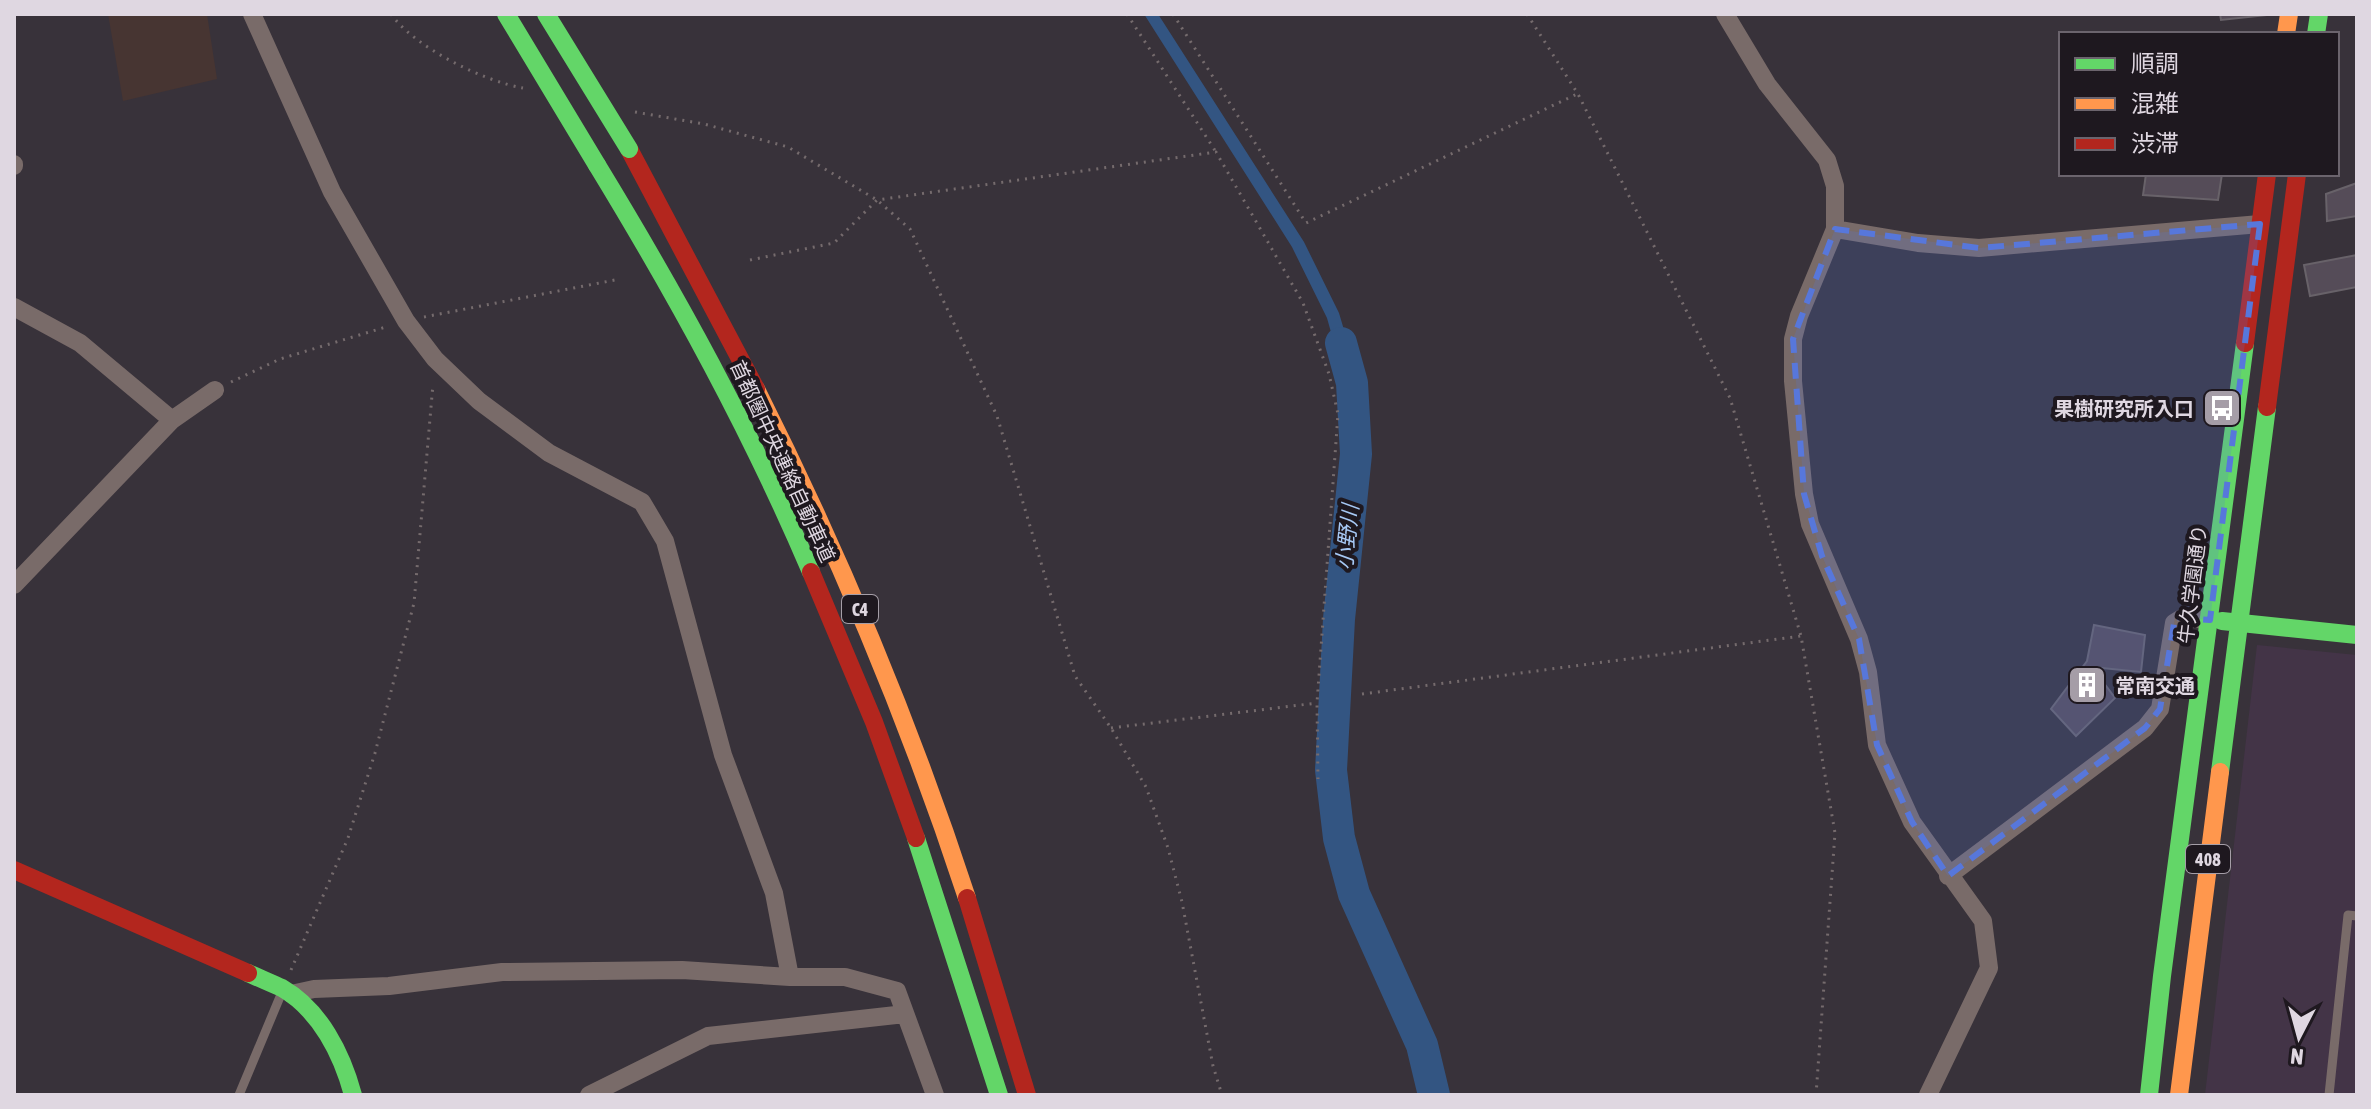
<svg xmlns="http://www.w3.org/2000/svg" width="2371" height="1109" viewBox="0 0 2371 1109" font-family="'Asap Condensed','Noto Sans JP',sans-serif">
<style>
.built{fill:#433447}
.industrial{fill:#473532}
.water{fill:#335582}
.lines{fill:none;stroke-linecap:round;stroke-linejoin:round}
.river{stroke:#335582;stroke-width:32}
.building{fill:#554c58;stroke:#686269;stroke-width:2}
.path{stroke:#756b6d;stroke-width:3;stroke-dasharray:2 6;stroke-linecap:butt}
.lane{stroke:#796b69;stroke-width:9}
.street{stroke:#796b69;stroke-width:18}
.fast{stroke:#63d668;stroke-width:18}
.slow{stroke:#ff974d;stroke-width:18}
.jam{stroke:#b3261e;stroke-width:18}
.fast-bridge{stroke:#63d668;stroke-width:18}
.marked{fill:#5777db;fill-opacity:0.2;stroke:#5777db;stroke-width:6;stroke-dasharray:16 10;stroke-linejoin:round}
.labels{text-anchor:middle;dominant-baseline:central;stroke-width:8;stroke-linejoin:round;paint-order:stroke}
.shield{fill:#1e181f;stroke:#a59ea7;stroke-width:2}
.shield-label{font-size:18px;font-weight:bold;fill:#dfd7e1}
.poi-label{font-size:20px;font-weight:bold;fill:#dfd7e1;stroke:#1e181f;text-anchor:end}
.street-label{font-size:20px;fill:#dfd7e1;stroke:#1e181f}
.water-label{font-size:22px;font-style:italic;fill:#a6c8f4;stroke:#1e181f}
</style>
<rect width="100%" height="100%" fill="#38323a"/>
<path class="built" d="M2257,645L2357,655V1095H2205Z"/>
<path class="industrial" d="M108,14H207L217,79L123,101Z"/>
<path class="water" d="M1144,14H1158L1304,242L1339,313L1360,384L1345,382L1327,318L1292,247Z"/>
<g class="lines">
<path class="river" d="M1341,343L1352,383L1356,454L1339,619L1331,770L1339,838L1354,894L1422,1045L1434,1095"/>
</g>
<path class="building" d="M2220,14H2266V15L2221,20Z
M2146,174H2222L2218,200L2143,195Z
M2357,183V216L2327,221L2326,194Z
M2357,255V287L2310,296L2304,265Z
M2094,625L2145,635L2141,672L2092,667L2115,698L2076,736L2051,709L2087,661Z"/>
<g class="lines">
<path class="path" d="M391,14C414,47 483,81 523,88
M1127,14L1216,152
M1173,14L1306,223L1577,94
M1527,14L1578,94L1730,398L1801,636L1835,833L1816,1095
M635,112L704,124L788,147L877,200L910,229L997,416L1075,676L1111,728L1146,787L1168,848L1182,902L1213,1066L1222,1095
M750,260L834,243L877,200L1216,152L1303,303L1329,374L1338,414L1317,703L1318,779
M424,317L620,279
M231,382L280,359L389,326
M1362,694L1801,636
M1111,728L1317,703
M291,970L348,838L375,753L414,603L433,384"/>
<path class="lane" d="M239,1095L282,992
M2329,1095L2348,915L2357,916"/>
<path class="street" d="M252,14L332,192L406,321L435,359L479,401L549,453L642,502L665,541L723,755L774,893L790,977
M1725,14L1767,84L1827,160L1835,186V229L1799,316L1793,339V381L1804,494L1810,524L1859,639L1868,672L1877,745L1912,822L1983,921L1989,968L1928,1095
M14,164V166
M1835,229L1918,243L1979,248L2260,224
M14,307L80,343L172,420
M14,585L172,420L215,390
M1948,876L2145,728L2160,709L2174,623L2182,618L2210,620
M291,994L314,989L389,986L502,972L682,970L790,977H845L897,991L935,1095
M589,1095L708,1036L905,1014"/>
<path class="fast" d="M2316,34L2319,14
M597,165C678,298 750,429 811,572
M2222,621L2357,635
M2220,772L2267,407
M916,838L999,1095
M248,973C259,978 271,983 282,988C320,1010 342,1054 353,1095
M2149,1095L2162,976L2245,343"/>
<path class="slow" d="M2286,34L2289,14
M756,389C840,556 909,721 967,898
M2179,1095L2220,772"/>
<path class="jam" d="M629,149L756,389
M2245,343L2267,174
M2267,407L2297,174
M811,572L874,722L916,838
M14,870L248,973
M967,898L1027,1095"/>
<path class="fast-bridge" d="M506,14L597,165
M546,14L629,149"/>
</g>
<path class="marked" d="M2260,224L2210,620L2175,617L2160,709L2145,728L1948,876L1912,822L1877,745L1859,639L1822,556L1804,494L1793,339L1835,229L1979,248Z"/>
<defs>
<symbol id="bus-square" viewBox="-11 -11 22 22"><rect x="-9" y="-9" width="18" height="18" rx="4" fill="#a59da7" stroke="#1e181f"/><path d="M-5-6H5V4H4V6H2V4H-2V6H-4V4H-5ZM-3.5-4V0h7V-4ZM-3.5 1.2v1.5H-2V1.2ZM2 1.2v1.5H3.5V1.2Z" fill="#fff"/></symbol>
<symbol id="building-square" viewBox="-11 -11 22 22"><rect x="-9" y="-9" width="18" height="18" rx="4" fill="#a59da7" stroke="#1e181f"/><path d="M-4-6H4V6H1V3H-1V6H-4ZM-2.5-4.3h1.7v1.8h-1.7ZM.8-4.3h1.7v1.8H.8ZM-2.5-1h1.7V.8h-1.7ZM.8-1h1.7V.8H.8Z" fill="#fff"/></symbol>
</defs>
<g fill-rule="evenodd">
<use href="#bus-square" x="2200" y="386" width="44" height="44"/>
<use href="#building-square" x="2065" y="663" width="44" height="44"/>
</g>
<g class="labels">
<g class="shield">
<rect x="842" y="595" width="36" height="28" rx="6"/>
<rect x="2186" y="845" width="44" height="28" rx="6"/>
</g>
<g class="shield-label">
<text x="860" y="609">C4</text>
<text x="2208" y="859">408</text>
</g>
<g class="poi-label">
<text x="2194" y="408">果樹研究所入口</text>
<text x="2115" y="685" text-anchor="start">常南交通</text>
</g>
<g class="street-label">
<text transform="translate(783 461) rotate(65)">首都圏中央連絡自動車道</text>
<text transform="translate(2192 584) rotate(-83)">牛久学園通り</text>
</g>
<g class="water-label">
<text transform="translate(1347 537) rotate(-84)">小野川</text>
</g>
</g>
<rect width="2371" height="1109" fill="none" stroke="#dfd7e1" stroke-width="32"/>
<rect x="2059" y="32" width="280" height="144" fill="#1e181f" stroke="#6b646d" stroke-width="2"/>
<rect x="2075" y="58" width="40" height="12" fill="#63d668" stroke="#6b646d" stroke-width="2"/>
<text x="2131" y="72" font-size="24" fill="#dfd7e1">順調</text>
<rect x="2075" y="98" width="40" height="12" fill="#ff974d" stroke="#6b646d" stroke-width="2"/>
<text x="2131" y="112" font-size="24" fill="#dfd7e1">混雑</text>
<rect x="2075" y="138" width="40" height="12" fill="#b3261e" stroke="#6b646d" stroke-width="2"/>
<text x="2131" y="152" font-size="24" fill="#dfd7e1">渋滞</text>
<g transform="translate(2299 1037) rotate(186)" stroke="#1e181f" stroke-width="6" paint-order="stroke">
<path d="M0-6L14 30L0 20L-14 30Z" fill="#dfd7e1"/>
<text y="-12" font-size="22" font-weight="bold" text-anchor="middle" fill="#dfd7e1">N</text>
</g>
</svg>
